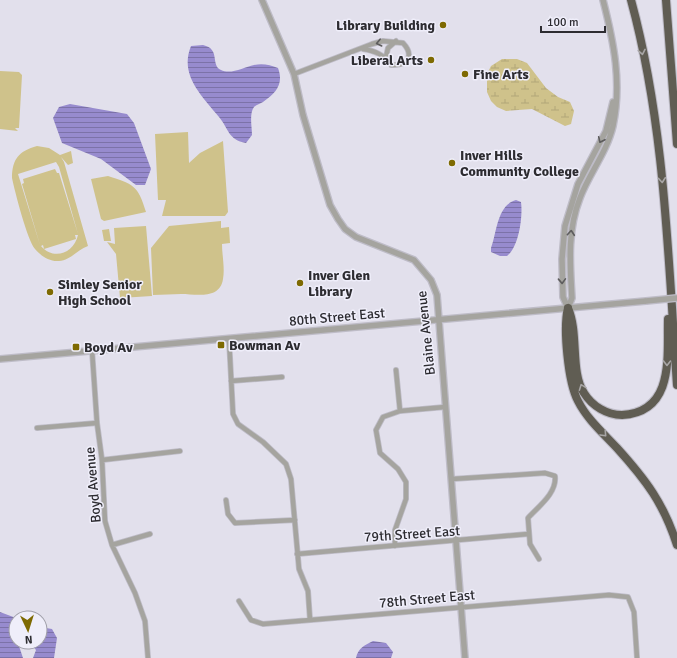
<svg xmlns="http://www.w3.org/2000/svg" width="677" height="658" viewBox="0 0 677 658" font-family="Signika,sans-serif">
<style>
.grass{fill:#cfc28b;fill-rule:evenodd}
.wetland{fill:url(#wetland-marsh)}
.water{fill:url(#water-rules)}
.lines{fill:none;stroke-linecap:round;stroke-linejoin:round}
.minor-casing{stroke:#bebcc7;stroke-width:6}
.tertiary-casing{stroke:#bebcc7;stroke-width:8}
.motorway-casing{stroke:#bebcc7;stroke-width:10}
.minor{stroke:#a5a49f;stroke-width:4.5}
.tertiary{stroke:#a5a49f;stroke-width:5.5}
.motorway{stroke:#605d53;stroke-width:8}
.tertiary-bridge-casing{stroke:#bebcc7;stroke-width:8;stroke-linecap:butt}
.tertiary-bridge{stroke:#a5a49f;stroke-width:5.5}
.oneway{stroke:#5d5c5d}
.oneway2{stroke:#a8a6a6}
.poi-dot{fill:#7e6a02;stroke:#efeefa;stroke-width:1.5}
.labels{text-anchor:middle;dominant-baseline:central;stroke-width:3;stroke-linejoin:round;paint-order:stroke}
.poi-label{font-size:14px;font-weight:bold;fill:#2d2c31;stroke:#efeefa;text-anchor:start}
.street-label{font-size:14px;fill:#2d2c31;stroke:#efeefa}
</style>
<defs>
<pattern id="wetland-marsh" width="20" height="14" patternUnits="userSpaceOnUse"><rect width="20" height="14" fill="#cfc28b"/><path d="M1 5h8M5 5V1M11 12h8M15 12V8" fill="none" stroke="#b2a778"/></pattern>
<pattern id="water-rules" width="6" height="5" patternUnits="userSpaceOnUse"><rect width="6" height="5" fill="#978bce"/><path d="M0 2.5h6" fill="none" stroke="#7c72a8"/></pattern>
</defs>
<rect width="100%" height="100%" fill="#e2e0ec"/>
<path class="grass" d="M0,71L19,72L22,75L19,128H15L18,131L0,129Z
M188,132L189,163L200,153L223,141L228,212L225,216H162L166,200H158L155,134Z
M37,146L49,148L60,155L71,151L73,163L68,165L61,157L64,162L88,246C77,250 71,260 59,261C49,262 40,255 35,249C27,239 15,192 12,178C12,159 19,151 37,146ZM56,162L59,167L78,234L59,173H57L55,169L23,179L24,183L22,184L40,245L18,174ZM75,235H78C74,253 54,261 41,246L43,245L44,249L76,239Z
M108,176C133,184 138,185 146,212L104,221L101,219L91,179Z
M221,221V228L229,227L230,243L222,244C222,255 225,268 223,279C220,300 196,294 181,294C172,294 163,295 153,295L151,248L169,226Z
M146,226L152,296L120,298L116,254L107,242L115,244L114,228Z
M109,229L111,241H104L102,230Z"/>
<path class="wetland" d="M502,59H517L527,63L546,88L558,97L570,102L574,111L571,124L565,126L532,109L506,111L497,107L491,101L487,92V74L491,66Z"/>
<path class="water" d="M203,45C221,49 210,65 221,70C231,75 244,67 254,65C263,63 270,65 278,68C284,84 276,93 263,102C261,103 256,105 254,107C249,114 252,127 252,135L246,143C228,140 229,129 219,117C202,96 179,75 191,46Z
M70,104L127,114L134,123L151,169L145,185H136L101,159L62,143L53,118L59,107Z
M516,200L521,202C523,216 519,247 507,256H500L491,252V248C497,232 497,205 516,200Z
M0,612L16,618V642H40V627L52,629L57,638L54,658H33L36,650L29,642L19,646L23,658H0Z
M373,641L386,643L393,652L391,658H356C358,648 365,645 373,641Z"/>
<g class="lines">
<defs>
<path id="minor" d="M386,57L388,48L396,41
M294,74L372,44L383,41L403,43C415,56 407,66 391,65C383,54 375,51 363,49
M229,339L233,414L238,424L263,442L286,464L291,479L299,569L308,591L310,620
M92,350L97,423L102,460L105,521L112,545L135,593L145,621L148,658
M396,370L400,411
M231,381L282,377
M37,428L97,423
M102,460L180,451
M452,479L545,473L555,476C557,493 539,506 528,518L530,544L539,559
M226,500L228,514L235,523L295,520
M112,545L150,534
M395,546V530L406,499V482L398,469L380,453L376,430L383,417L400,411L445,407
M297,554L528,534
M239,601L251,620L263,624L609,595L628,597L634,612L637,658"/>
<path id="tertiary" d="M262,0L294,74L303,115L330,205L338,219L345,229L356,237L414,260L431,280L437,295L465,658
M568,308L572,298C570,264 567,231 580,198C589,174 607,152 613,126C622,83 614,43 603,0
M568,308L563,297L562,259L565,226L578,184L606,131L613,102
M0,359L646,301"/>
<path id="motorway" d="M631,0C665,125 668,256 677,385
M666,0L677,144
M568,308C579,333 570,372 584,393C592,406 607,415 622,415C675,412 667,356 668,319
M568,308C563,328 568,382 578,401C587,419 603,433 617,448C646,480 664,504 677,545"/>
</defs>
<use href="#minor" class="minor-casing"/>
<use href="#tertiary" class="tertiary-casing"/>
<use href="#motorway" class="motorway-casing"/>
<use href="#minor" class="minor"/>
<use href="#tertiary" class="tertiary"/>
<use href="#motorway" class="motorway"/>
<defs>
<path id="tertiary-bridge" d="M646,301L677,298"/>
</defs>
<use href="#tertiary-bridge" class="tertiary-bridge-casing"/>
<use href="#tertiary-bridge" class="tertiary-bridge"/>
</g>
<defs><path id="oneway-chevron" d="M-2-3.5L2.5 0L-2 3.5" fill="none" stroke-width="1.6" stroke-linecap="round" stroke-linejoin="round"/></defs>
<g class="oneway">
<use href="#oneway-chevron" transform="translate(379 43) rotate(167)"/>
<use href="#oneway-chevron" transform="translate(601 140) rotate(115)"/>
<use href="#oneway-chevron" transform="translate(571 233) rotate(-85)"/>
<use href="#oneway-chevron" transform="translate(562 281) rotate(88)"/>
</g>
<g class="oneway2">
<use href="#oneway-chevron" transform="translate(642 52) rotate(79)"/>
<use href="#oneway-chevron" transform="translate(662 180) rotate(85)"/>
<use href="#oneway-chevron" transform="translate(667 363) rotate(91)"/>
<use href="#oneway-chevron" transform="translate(582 387) rotate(-111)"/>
<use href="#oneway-chevron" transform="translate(604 434) rotate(47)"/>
</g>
<g class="poi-dot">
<circle cx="443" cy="25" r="4"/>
<circle cx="431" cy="60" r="4"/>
<circle cx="465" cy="74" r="4"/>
<circle cx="452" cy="163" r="4"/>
<circle cx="300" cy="283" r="4"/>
<circle cx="50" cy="292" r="4"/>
<rect x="217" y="341" width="8" height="8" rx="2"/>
<rect x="72" y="343" width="8" height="8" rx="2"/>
</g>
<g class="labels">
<g class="poi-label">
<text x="435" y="25" text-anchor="end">Library Building</text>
<text x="423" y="60" text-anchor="end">Liberal Arts</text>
<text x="473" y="74">Fine Arts</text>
<text x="460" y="155">Inver Hills<tspan x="460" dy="16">Community College</tspan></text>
<text x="308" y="275">Inver Glen<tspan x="308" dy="16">Library</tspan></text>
<text x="58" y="284">Simley Senior<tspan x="58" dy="16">High School</tspan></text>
<text x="229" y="345">Bowman Av</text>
<text x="84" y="347">Boyd Av</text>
</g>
<g class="street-label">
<text transform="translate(337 317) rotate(-5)">80th Street East</text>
<text transform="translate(426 333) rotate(-96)">Blaine Avenue</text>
<text transform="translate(93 485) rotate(-95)">Boyd Avenue</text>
<text transform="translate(412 534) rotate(-4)">79th Street East</text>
<text transform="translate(427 599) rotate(-5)">78th Street East</text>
</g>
</g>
<g transform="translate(28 630) rotate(176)"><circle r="19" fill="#efeefa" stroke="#a1a0aa"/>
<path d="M0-3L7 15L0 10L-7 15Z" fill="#7e6a02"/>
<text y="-6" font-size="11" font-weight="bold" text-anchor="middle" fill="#2d2c31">N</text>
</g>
<path d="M541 26v6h64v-6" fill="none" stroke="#2d2c31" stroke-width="2"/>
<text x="547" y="26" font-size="12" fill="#2d2c31" stroke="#efeefa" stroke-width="3" paint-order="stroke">100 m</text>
</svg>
